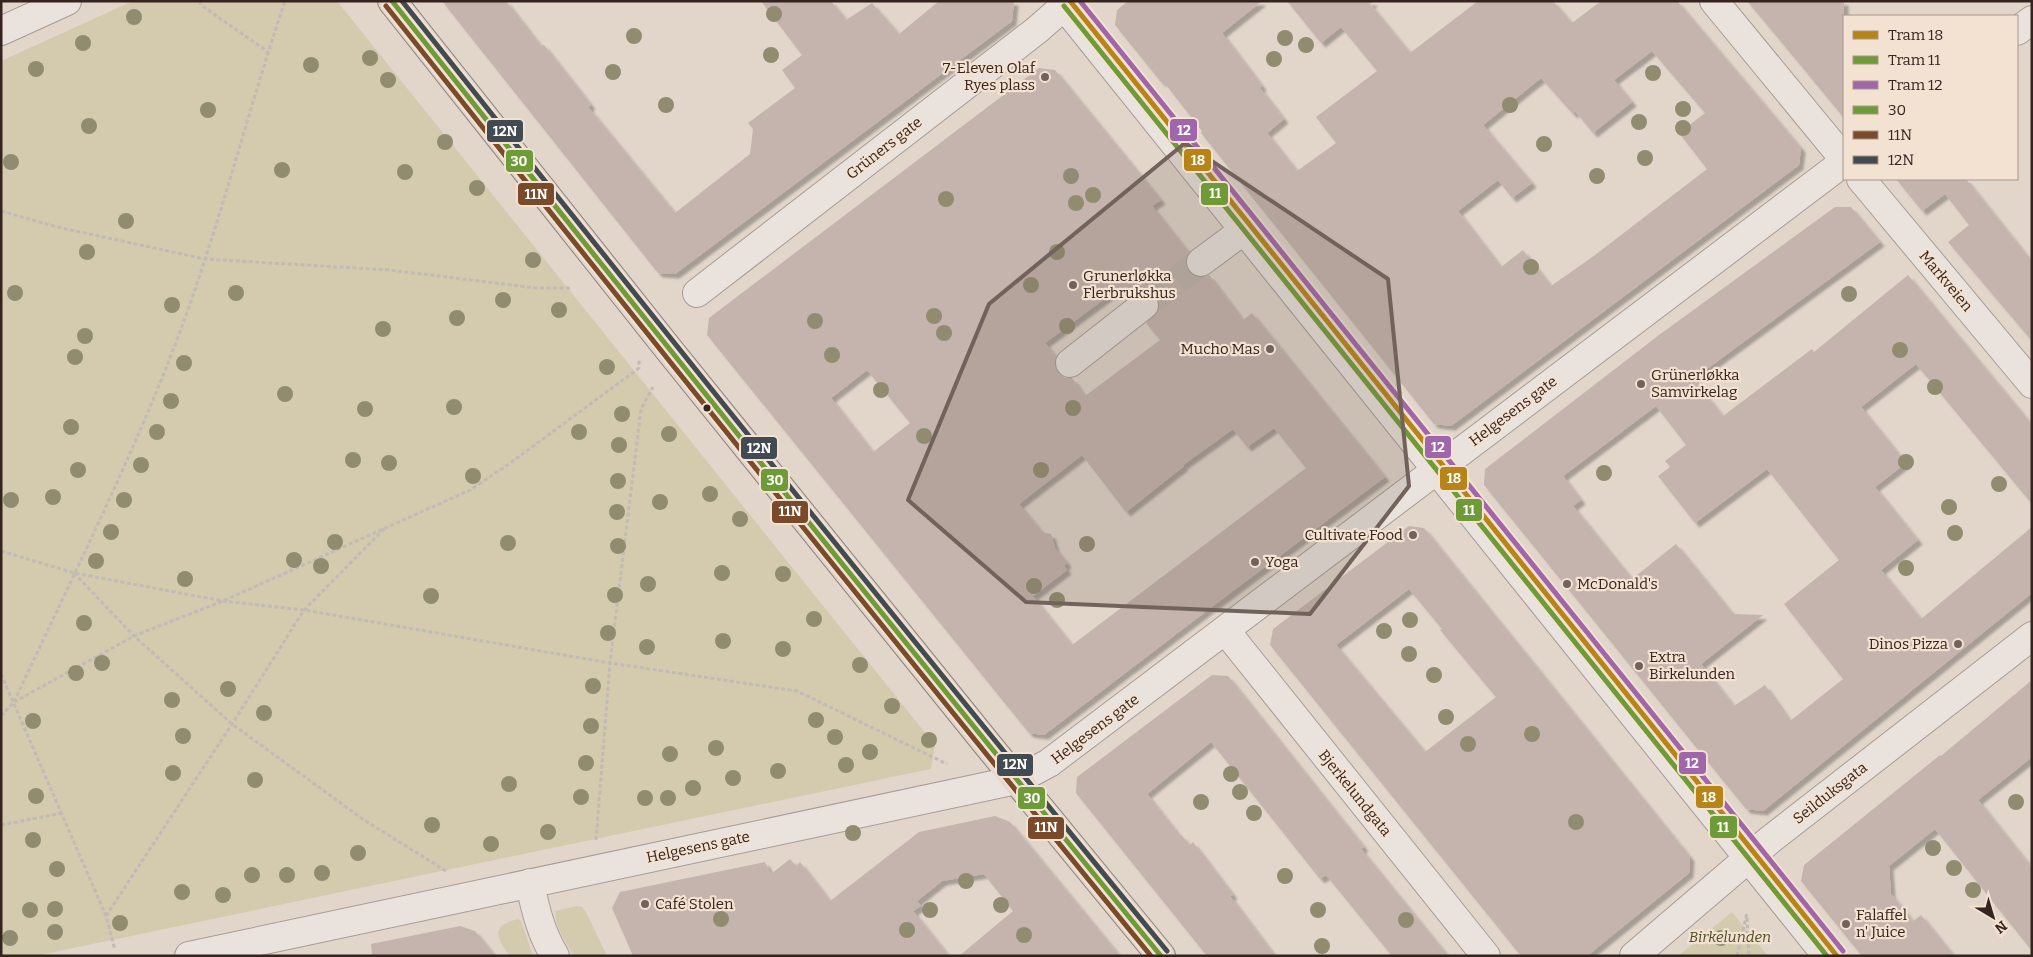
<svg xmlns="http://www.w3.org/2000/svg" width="2033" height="957" viewBox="0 0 2033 957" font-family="Bitter,serif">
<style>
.green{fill:#d4cbae}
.building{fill:#c5b4ad;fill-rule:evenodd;filter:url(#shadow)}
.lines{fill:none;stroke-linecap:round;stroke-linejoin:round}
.minor-tunnel{stroke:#bfb2a8;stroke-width:28;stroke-dasharray:28 14;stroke-linecap:butt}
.minor-casing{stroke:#a79c95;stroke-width:30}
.major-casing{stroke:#8c827b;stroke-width:30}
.path{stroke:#c2bab4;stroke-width:3;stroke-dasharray:4 2.5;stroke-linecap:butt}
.minor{stroke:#eae3dd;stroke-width:28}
.major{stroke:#e1d7ce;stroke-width:28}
.bus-1-casing{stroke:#f3e1d1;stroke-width:9}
.bus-2-casing{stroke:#f3e1d1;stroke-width:9}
.bus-3-casing{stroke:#f3e1d1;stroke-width:9}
.bus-1{stroke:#6e9b38;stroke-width:5}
.bus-2{stroke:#7a4b2a;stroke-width:5}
.bus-3{stroke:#424a52;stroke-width:5}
.tram-1-casing{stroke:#f3e1d1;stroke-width:9}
.tram-2-casing{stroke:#f3e1d1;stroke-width:9}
.tram-3-casing{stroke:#f3e1d1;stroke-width:9}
.tram-1{stroke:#b78417;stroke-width:5}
.tram-2{stroke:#6e9b38;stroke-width:5}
.tram-3{stroke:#a066aa;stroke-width:5}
.tree{fill:#918c70}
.marked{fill:#71625b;fill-opacity:0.2;stroke:#71625b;stroke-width:4;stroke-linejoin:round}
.poi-dot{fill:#71625b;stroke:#f3e1d1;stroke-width:2}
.bus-dot{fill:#34231e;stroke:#f3e1d1;stroke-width:2}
.labels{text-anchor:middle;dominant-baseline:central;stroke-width:4.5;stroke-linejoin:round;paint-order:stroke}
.poi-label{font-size:15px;fill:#34231e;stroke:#f3e1d1;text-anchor:start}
.street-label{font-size:15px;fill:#34231e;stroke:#f3e1d1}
.park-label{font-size:15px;font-style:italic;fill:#4f4f26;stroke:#f3e1d1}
.line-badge{stroke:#f3e1d1;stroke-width:2}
.badge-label{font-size:14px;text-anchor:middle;font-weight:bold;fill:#fff}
</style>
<defs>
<filter id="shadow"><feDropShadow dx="4.5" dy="4.5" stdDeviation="1" flood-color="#0004"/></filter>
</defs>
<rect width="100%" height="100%" fill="#e2d6cb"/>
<path class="green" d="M133,1H337L935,745L931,769L35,956H1V61Z
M577,906L582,907L586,912L607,956H574C565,942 556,928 555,911Z
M1732,912L1768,956H1678Z
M518,919L521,921L533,956H510C496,937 490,926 518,919Z"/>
<path class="building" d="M442,1H506L541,46L544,45L591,105L588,107L675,213L750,154L753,129L748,123L795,88L782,70L802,55L761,1H831L846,20L872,3L899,34L939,1H1014L1012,21L675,274L658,273Z
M1128,1H1262L1222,33L1262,86L1260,88L1284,119L1267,133L1297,171L1336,143L1316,117L1377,71L1341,27L1321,43L1287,1H1374L1370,4L1410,53L1478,1H1553L1572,23L1601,1H1677L1801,148L1799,165L1451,426L1434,424L1201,133L1202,131L1163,81L1161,82L1115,25L1117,10ZM1652,51L1705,113L1679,133L1707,169L1595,255L1551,286L1523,250L1501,267L1458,211L1498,180L1512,198L1532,183L1483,125L1541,78L1573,114L1575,111L1593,133L1632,102L1614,80Z
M1747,1H1844V118L1787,49Z
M1039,68L1055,70L1161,200L1152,206L1189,253L1185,263L1189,272L1195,276L1202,278L1209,275L1243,320L1252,313L1385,477L1209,609L1044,735L1029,733L707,335L709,318ZM1119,288L1127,298L1142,290H1149L1156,295L1159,302V310L1146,323L1160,340L1085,396L1072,378H1065L1058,373L1055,366L1056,357L1045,343ZM867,370L910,423L873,452L831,398ZM1274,428L1306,468L1072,645L1033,596L1067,570L1064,566L1067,563L1055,548L1051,534L1042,532L1019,504L1082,455L1126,512L1184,466L1183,465L1233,429L1247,447Z
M1896,179H1966L2032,262V341L1948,242L1969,225L1945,194L1922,211Z
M1835,207H1851L1880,242L1693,379L1723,416L1812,349L1814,352L1908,275L2032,425V504L1916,364L1861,407L1906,463L1875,487L1918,540L1881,570L1921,619L2032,527V593L1763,811L1746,809L1484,485L1485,469L1659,335ZM1656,406L1686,445L1665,461L1670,467L1658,476L1695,523L1767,469L1839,560L1784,604L1843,679L1790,721L1765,685L1734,706L1701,664L1763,615L1733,614L1676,544L1632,579L1573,506L1581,500L1563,476Z
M1409,526L1424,528L1690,857L1689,873L1587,956H1521L1270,645L1273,629ZM1409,589L1442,629L1440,630L1496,697L1425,752L1336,645Z
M1212,675L1228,676L1364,847L1361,849L1448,956H1392L1326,875L1320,879L1211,742L1147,794L1180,836L1181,835L1190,845L1193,842L1233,895L1230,896L1275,956H1207L1076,793L1077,777Z
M2032,680V757L1978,800L2032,868V951L1935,829L1889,866L1891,894L1913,921L1921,915L1954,956H1862L1801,881L1804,865L1940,755L1941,756Z
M995,816L1010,822L1120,956H959L1013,911L984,874L942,881L917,901L921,906L913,911L949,956H633L612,908L620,892L765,862L771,874L790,859L796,866L800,862L830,901L919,832Z
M460,926L475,931L495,956H372L371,944Z"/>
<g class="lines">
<path class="minor-tunnel" d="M1144,305L1201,262"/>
<defs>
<path id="minor" d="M1060,1L1827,956
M1714,1L1844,159
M1,31L67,1
M2017,31L2032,20
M1861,179L2032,384
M1201,262L1244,230
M697,293L1037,30L1070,1
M1070,363L1144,305
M1225,630L1486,956
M530,883C535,909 541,933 555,956
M189,956L1017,780L1049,763L1844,162
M1634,956L1771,839L2032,636"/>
<path id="major" d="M392,1L666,346L987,744L1161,956"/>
</defs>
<use href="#minor" class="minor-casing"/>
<use href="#major" class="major-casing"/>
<path class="path" d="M199,1L201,5L268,52
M1,211L57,227L205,259L389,270L536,288H571
M1,551L74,573L223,601L304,610L610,663L797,691L947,764
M74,573L134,636L232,724L364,820L446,871
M1,674L106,916L115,950
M14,702L134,636L223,601L470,490L509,464L639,368V360
M1,716L14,702C67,588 124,475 170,358C216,241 245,119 285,1
M1,825L62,813
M596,840L610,663L641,409L653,387
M106,916L232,724L304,610L385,528
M1747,918L1749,956
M1737,956L1747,913"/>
<use href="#minor" class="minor"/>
<use href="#major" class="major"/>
<defs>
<path id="bus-1" d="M392,1C646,321 902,640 1161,956"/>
<path id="bus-2" d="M386,6C639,324 893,641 1151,956"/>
<path id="bus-3" d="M402,1C655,320 909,637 1167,951"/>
</defs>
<use href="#bus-1" class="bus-1-casing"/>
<use href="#bus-2" class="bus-2-casing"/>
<use href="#bus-3" class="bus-3-casing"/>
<use href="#bus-1" class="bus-1"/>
<use href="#bus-2" class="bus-2"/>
<use href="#bus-3" class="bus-3"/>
<defs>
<path id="tram-1" d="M1070,1L1837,956"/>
<path id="tram-2" d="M1064,6L1827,956"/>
<path id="tram-3" d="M1080,1L1843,951"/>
</defs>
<use href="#tram-1" class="tram-1-casing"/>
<use href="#tram-2" class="tram-2-casing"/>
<use href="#tram-3" class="tram-3-casing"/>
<use href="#tram-1" class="tram-1"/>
<use href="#tram-2" class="tram-2"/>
<use href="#tram-3" class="tram-3"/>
</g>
<g class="tree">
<circle cx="774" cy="14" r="8"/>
<circle cx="134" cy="17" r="8"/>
<circle cx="634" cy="36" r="8"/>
<circle cx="1285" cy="38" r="8"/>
<circle cx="83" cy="43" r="8"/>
<circle cx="1306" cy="45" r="8"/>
<circle cx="771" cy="55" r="8"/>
<circle cx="370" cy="58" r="8"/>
<circle cx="1274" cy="59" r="8"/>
<circle cx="311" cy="65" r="8"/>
<circle cx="36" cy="69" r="8"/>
<circle cx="613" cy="72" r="8"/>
<circle cx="1653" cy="73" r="8"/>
<circle cx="388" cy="80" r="8"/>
<circle cx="666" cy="105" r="8"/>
<circle cx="1510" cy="105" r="8"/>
<circle cx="1683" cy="109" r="8"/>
<circle cx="208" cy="110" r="8"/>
<circle cx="1639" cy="122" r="8"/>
<circle cx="89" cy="126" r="8"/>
<circle cx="1683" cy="128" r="8"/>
<circle cx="445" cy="142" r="8"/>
<circle cx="1544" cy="144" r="8"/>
<circle cx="1645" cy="158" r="8"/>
<circle cx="11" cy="162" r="8"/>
<circle cx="282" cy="170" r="8"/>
<circle cx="405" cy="172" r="8"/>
<circle cx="1071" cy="176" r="8"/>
<circle cx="1597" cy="176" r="8"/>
<circle cx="477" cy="188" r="8"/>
<circle cx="1093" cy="195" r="8"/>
<circle cx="946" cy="199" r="8"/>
<circle cx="1076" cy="203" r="8"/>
<circle cx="126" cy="221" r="8"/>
<circle cx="87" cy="252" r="8"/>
<circle cx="1057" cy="252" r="8"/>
<circle cx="533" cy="260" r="8"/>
<circle cx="1531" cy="267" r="8"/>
<circle cx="1031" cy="285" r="8"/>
<circle cx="15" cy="293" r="8"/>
<circle cx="236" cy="293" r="8"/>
<circle cx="1849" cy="294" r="8"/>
<circle cx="503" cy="300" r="8"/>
<circle cx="172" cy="305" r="8"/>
<circle cx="559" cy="310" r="8"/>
<circle cx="934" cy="316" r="8"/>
<circle cx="457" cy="318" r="8"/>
<circle cx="815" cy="321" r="8"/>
<circle cx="1067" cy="326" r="8"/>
<circle cx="383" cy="329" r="8"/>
<circle cx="944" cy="333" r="8"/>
<circle cx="85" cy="336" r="8"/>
<circle cx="1900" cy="350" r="8"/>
<circle cx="832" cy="355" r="8"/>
<circle cx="75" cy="357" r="8"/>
<circle cx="184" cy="363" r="8"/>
<circle cx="607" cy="367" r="8"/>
<circle cx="1935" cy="387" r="8"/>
<circle cx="881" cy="390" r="8"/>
<circle cx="285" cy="394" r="8"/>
<circle cx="171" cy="401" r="8"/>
<circle cx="454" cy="407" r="8"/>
<circle cx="1073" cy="408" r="8"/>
<circle cx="365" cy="409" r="8"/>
<circle cx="622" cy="414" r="8"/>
<circle cx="71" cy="427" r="8"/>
<circle cx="157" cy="432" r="8"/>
<circle cx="579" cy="432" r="8"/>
<circle cx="669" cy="434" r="8"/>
<circle cx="924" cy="436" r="8"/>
<circle cx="619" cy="445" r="8"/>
<circle cx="353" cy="460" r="8"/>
<circle cx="1906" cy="462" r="8"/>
<circle cx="389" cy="463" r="8"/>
<circle cx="141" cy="465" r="8"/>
<circle cx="78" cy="470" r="8"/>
<circle cx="1041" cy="470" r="8"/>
<circle cx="1604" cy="473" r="8"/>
<circle cx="473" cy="476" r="8"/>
<circle cx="618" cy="481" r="8"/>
<circle cx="1999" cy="484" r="8"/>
<circle cx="710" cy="494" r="8"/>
<circle cx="53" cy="497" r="8"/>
<circle cx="11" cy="500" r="8"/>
<circle cx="124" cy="500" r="8"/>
<circle cx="660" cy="502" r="8"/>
<circle cx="1949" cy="507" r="8"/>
<circle cx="617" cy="512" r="8"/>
<circle cx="740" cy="519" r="8"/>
<circle cx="111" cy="532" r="8"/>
<circle cx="1955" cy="533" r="8"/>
<circle cx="335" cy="542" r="8"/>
<circle cx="508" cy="543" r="8"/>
<circle cx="1087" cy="544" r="8"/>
<circle cx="618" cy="546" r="8"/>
<circle cx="294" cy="560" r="8"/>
<circle cx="96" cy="561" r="8"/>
<circle cx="321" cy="566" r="8"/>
<circle cx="1906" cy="568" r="8"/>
<circle cx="722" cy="573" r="8"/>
<circle cx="783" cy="574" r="8"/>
<circle cx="185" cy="579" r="8"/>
<circle cx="648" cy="584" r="8"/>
<circle cx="1034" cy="586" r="8"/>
<circle cx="615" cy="595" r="8"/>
<circle cx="431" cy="596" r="8"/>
<circle cx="1057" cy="600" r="8"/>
<circle cx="814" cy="619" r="8"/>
<circle cx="1410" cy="620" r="8"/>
<circle cx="84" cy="623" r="8"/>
<circle cx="1384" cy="631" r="8"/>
<circle cx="608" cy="633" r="8"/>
<circle cx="723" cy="641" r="8"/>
<circle cx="647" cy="647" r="8"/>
<circle cx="783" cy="649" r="8"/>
<circle cx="1409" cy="654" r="8"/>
<circle cx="102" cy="663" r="8"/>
<circle cx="860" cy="665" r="8"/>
<circle cx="76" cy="673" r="8"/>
<circle cx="1434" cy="675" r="8"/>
<circle cx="593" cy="686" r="8"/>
<circle cx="228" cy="689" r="8"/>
<circle cx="172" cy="700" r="8"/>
<circle cx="892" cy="706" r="8"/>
<circle cx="264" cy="713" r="8"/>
<circle cx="1446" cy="717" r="8"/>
<circle cx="816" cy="720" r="8"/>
<circle cx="33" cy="721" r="8"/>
<circle cx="591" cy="726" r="8"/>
<circle cx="1532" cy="734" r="8"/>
<circle cx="183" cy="736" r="8"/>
<circle cx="835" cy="737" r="8"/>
<circle cx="929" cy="740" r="8"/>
<circle cx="1468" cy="744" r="8"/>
<circle cx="716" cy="748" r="8"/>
<circle cx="870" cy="752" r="8"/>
<circle cx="670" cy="754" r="8"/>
<circle cx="586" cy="763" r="8"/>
<circle cx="846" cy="765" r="8"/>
<circle cx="778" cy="771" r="8"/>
<circle cx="173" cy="773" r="8"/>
<circle cx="1231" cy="774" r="8"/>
<circle cx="733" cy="778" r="8"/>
<circle cx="255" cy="780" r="8"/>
<circle cx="509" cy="784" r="8"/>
<circle cx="693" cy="788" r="8"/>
<circle cx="1240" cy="792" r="8"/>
<circle cx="36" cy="796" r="8"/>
<circle cx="581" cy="797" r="8"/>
<circle cx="645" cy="798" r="8"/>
<circle cx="668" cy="798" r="8"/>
<circle cx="1201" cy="802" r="8"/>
<circle cx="2016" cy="802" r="8"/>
<circle cx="1254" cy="813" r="8"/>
<circle cx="1576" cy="822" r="8"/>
<circle cx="432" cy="825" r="8"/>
<circle cx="548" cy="832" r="8"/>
<circle cx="853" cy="833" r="8"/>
<circle cx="33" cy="840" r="8"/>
<circle cx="491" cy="844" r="8"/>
<circle cx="1933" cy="848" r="8"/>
<circle cx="358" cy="853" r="8"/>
<circle cx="1954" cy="868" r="8"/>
<circle cx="57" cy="869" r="8"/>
<circle cx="322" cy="873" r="8"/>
<circle cx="252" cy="875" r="8"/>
<circle cx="287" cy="875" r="8"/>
<circle cx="1285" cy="876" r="8"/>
<circle cx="966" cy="881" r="8"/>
<circle cx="1973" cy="890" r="8"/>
<circle cx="182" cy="892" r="8"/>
<circle cx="223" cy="895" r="8"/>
<circle cx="1001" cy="905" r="8"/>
<circle cx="55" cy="909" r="8"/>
<circle cx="30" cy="910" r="8"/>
<circle cx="930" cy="910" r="8"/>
<circle cx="1318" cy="910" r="8"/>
<circle cx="721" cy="919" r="8"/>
<circle cx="1406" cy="920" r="8"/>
<circle cx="120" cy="923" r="8"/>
<circle cx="907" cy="930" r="8"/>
<circle cx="55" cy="932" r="8"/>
<circle cx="1024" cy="935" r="8"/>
<circle cx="10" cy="938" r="8"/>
<circle cx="1721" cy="938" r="8"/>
<circle cx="1322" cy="946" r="8"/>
</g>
<path class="marked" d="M1185,143L1388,279L1409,486L1310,614L1026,602L908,500L989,304Z"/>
<g class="poi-dot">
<circle cx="1045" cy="77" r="5"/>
<circle cx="1073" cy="285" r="5"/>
<circle cx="1270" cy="349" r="5"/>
<circle cx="1641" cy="384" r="5"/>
<circle cx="1413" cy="535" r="5"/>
<circle cx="1255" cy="562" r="5"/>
<circle cx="1567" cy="584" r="5"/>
<circle cx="1958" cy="644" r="5"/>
<circle cx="1639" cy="666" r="5"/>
<circle cx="645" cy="904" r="5"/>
<circle cx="1846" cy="924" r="5"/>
</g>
<circle class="bus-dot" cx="707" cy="408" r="4.5"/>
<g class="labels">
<g class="poi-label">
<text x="1035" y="68" text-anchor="end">7-Eleven Olaf<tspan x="1035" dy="17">Ryes plass</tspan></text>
<text x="1083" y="276">Grunerløkka<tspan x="1083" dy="17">Flerbrukshus</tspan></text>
<text x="1260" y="349" text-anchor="end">Mucho Mas</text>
<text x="1651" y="375">Grünerløkka<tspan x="1651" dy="17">Samvirkelag</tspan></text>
<text x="1403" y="535" text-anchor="end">Cultivate Food</text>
<text x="1265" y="562">Yoga</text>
<text x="1577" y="584">McDonald's</text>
<text x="1948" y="644" text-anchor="end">Dinos Pizza</text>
<text x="1649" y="657">Extra<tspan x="1649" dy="17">Birkelunden</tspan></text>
<text x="655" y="904">Café Stolen</text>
<text x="1856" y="915">Falaffel<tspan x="1856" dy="17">n' Juice</tspan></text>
</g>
<g class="street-label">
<text transform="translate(884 148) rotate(-38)">Grüners gate</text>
<text transform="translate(1946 281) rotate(50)">Markveien</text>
<text transform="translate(1513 411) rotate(-37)">Helgesens gate</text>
<text transform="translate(1095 729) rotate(-37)">Helgesens gate</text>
<text transform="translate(1355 793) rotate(51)">Bjerkelundgata</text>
<text transform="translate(1830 793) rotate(-38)">Seilduksgata</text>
<text transform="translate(698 847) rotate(-12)">Helgesens gate</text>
</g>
<g class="park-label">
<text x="1730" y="937">Birkelunden</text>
</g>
</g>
<g class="line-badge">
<rect x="1169" y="118" width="29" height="24" rx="5" fill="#a066aa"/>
<rect x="486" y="119" width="38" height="24" rx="5" fill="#424a52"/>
<rect x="1183" y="148" width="29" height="24" rx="5" fill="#b78417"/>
<rect x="505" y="149" width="29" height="24" rx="5" fill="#6e9b38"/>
<rect x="1200" y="182" width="29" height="24" rx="5" fill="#6e9b38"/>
<rect x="517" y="182" width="38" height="24" rx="5" fill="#7a4b2a"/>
<rect x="1424" y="435" width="28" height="24" rx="5" fill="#a066aa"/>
<rect x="740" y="436" width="38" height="24" rx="5" fill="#424a52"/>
<rect x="1439" y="466" width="29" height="25" rx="5" fill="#b78417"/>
<rect x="760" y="468" width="29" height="24" rx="5" fill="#6e9b38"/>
<rect x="1455" y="498" width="28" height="24" rx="5" fill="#6e9b38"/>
<rect x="771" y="500" width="38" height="24" rx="5" fill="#7a4b2a"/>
<rect x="1678" y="751" width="29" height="24" rx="5" fill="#a066aa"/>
<rect x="996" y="753" width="38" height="24" rx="5" fill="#424a52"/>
<rect x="1695" y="785" width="29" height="24" rx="5" fill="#b78417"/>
<rect x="1017" y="786" width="29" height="24" rx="5" fill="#6e9b38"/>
<rect x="1709" y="815" width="29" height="24" rx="5" fill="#6e9b38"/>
<rect x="1027" y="816" width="38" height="24" rx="5" fill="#7a4b2a"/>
</g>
<g class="badge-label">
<text x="1184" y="135">12</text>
<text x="505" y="136">12N</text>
<text x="1198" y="165">18</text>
<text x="519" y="166">30</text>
<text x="1215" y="198">11</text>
<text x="536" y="199">11N</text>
<text x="1438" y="452">12</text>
<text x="759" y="453">12N</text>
<text x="1454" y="483">18</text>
<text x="775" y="485">30</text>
<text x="1469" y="515">11</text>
<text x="790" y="516">11N</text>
<text x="1692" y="768">12</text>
<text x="1015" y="769">12N</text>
<text x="1709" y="802">18</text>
<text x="1032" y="803">30</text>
<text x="1723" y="832">11</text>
<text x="1046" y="832">11N</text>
</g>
<rect width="2033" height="957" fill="none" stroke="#34231e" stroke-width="5"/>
<rect x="1843" y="15" width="175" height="165" fill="#f3e1d1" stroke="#a79589"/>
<rect x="1853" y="31" width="25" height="8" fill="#b78417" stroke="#a79589"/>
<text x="1888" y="40" font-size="15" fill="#34231e">Tram 18</text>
<rect x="1853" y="56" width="25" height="8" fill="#6e9b38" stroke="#a79589"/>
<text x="1888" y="65" font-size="15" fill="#34231e">Tram 11</text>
<rect x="1853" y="81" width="25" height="8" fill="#a066aa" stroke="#a79589"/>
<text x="1888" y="90" font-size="15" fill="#34231e">Tram 12</text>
<rect x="1853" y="106" width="25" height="8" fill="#6e9b38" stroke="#a79589"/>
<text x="1888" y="115" font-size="15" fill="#34231e">30</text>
<rect x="1853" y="131" width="25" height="8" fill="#7a4b2a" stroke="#a79589"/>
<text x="1888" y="140" font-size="15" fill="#34231e">11N</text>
<rect x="1853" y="156" width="25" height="8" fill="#424a52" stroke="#a79589"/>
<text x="1888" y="165" font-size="15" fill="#34231e">12N</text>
<g transform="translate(1993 917) rotate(142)" stroke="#f3e1d1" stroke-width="4" paint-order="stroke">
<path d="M0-4L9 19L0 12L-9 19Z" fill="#34231e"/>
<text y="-8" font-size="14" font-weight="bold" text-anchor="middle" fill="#34231e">N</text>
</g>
</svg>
